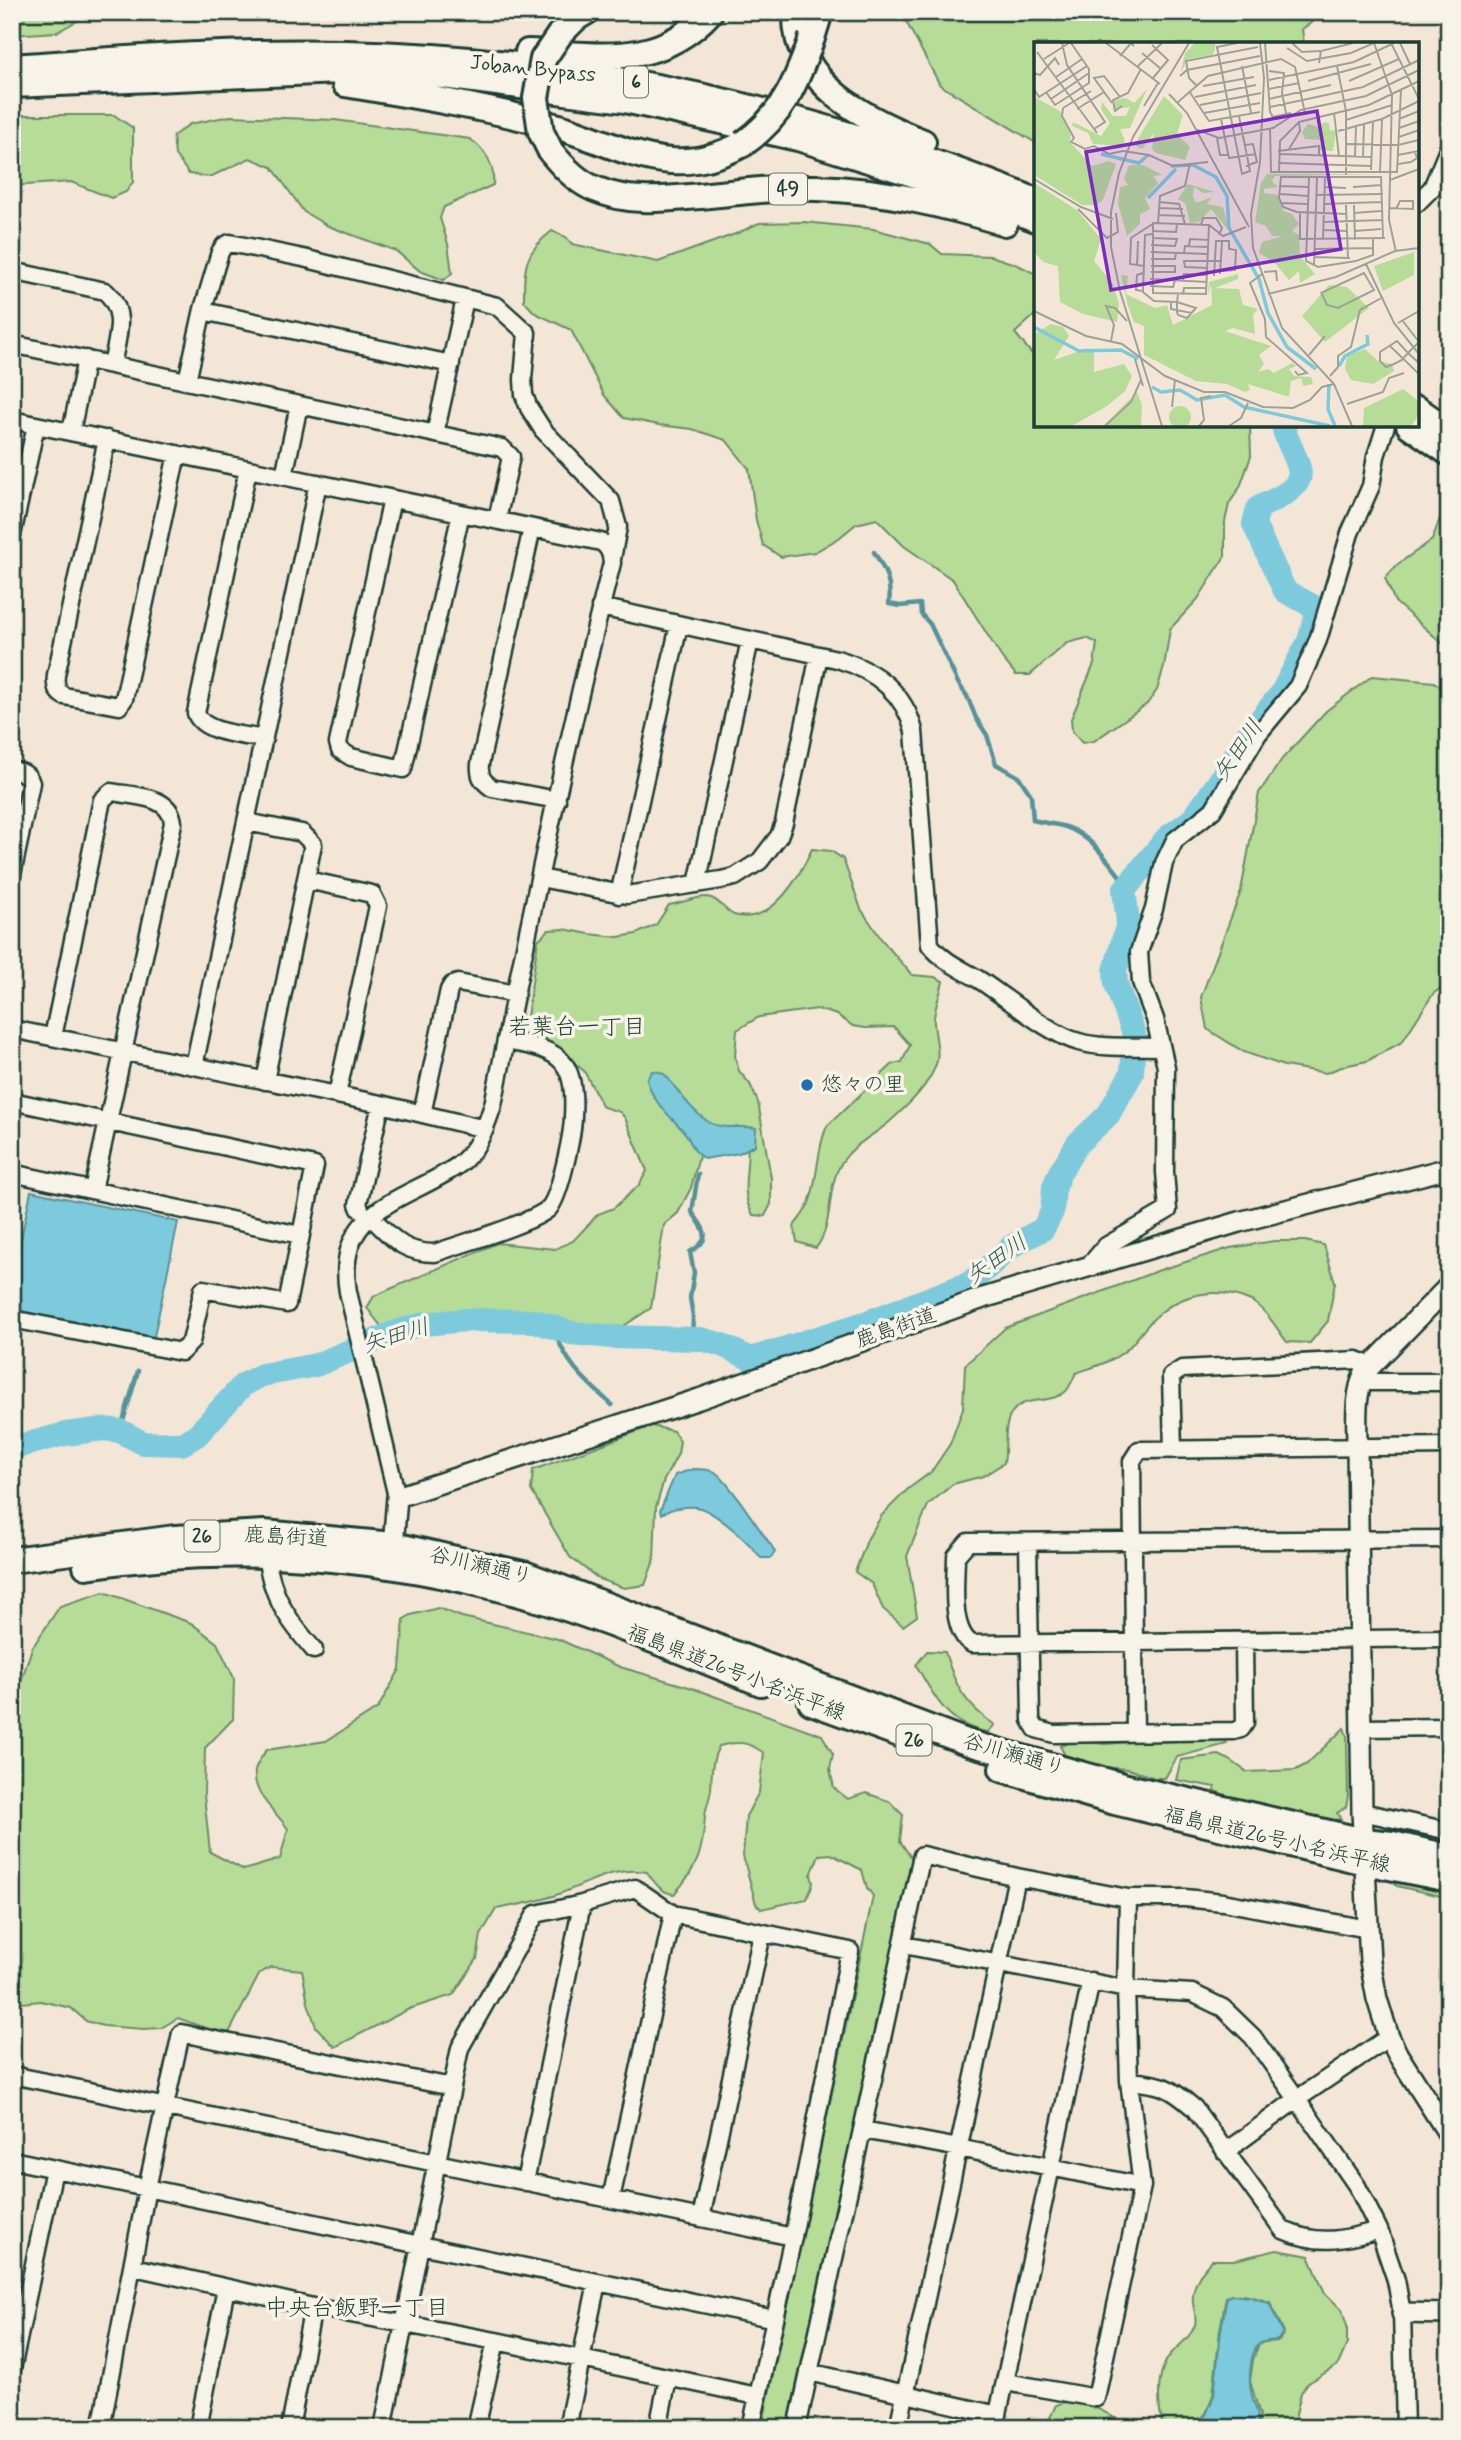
<svg xmlns="http://www.w3.org/2000/svg" width="1461" height="2440" viewBox="0 0 1461 2440" font-family="Mynerve,'Klee One',sans-serif">
<style>
.green{fill:#b6dc98;stroke:#6a8c66;stroke-width:2}
.water{fill:#7dcadc;stroke:#579299;stroke-width:2}
.lines{fill:none;stroke-linecap:round;stroke-linejoin:round}
.stream{stroke:#579299;stroke-width:4.5}
.river{stroke:#7dcadc;stroke-width:24}
.minor-casing{stroke:#1f3d34;stroke-width:21}
.tertiary-casing{stroke:#1f3d34;stroke-width:24}
.primary-casing{stroke:#1f3d34;stroke-width:30}
.trunk-casing{stroke:#1f3d34;stroke-width:30}
.minor{stroke:#f7f3e8;stroke-width:16}
.tertiary{stroke:#f7f3e8;stroke-width:19}
.primary{stroke:#f7f3e8;stroke-width:24}
.trunk{stroke:#f7f3e8;stroke-width:24}
.trunk-bridge-casing{stroke:#1f3d34;stroke-width:30;stroke-linecap:butt}
.trunk-bridge{stroke:#f7f3e8;stroke-width:24}
.poi-dot{fill:#1f6fb2;stroke:#f7f3e8;stroke-width:2.5}
.labels{text-anchor:middle;dominant-baseline:central;stroke-width:7;stroke-linejoin:round;paint-order:stroke}
.shield{fill:#f7f3e8;stroke:#60746a;stroke-width:2}
.shield-label{font-size:19px;font-weight:bold;fill:#1f3d34}
.street-label{font-size:21px;fill:#1f3d34;stroke:#f7f3e8}
.poi-label{font-size:21px;fill:#1f3d34;stroke:#f7f3e8;text-anchor:start}
.water-label{font-size:23px;font-style:italic;fill:#325956;stroke:#f7f3e8}
.neighbourhood-label{font-size:23px;fill:#1f3d34;stroke:#f7f3e8}
.inset-river{fill:none;stroke:#7dcadc;stroke-width:3.5}
.inset-road{fill:none;stroke:#9ea296;stroke-width:2}
.view{fill:#7b2cbf;fill-opacity:0.15;stroke:#7b2cbf;stroke-width:3.5}
.inset-edge{fill:none;stroke:#1f3d34;stroke-width:3.5}
</style>
<rect width="100%" height="100%" fill="#f3e6d7"/>
<filter id="ink" filterUnits="userSpaceOnUse"><feTurbulence type="fractalNoise" baseFrequency=".0143" numOctaves="2"/><feDisplacementMap in="SourceGraphic" scale="14" xChannelSelector="R" yChannelSelector="G"/><feConvolveMatrix kernelMatrix="1 2 1 2 8 2 1 2 1" color-interpolation-filters="sRGB"/></filter>
<g filter="url(#ink)">
<path class="green" d="M12,12H93L57,32L12,35Z
M901,12H1327L1302,29L1304,44H1036V143L940,85Z
M12,115H114L133,128V182L126,192L111,198L71,182L12,186Z
M230,116L335,120L470,139C486,150 495,166 493,185L444,207L440,218L448,244L452,273L444,280L420,271L396,251L328,226L304,212L272,167L250,158L210,177L189,174L175,155L173,136L190,124Z
M804,222L873,229L930,244L942,254L991,256L1018,265L1036,274V314L1015,333L1036,359V425H1250L1251,456L1240,487L1229,504L1225,522V556L1198,599L1170,629L1164,667L1157,690L1147,704L1094,741L1082,743L1072,731L1071,719L1094,664L1097,643L1087,638L1067,643L1030,675H1016L1002,658L953,580L904,546L877,519L856,524L839,538L815,552L781,557L763,545L756,520L749,469L726,440L692,429L659,425L624,418L604,395L571,330L535,313L524,301C524,268 524,252 552,231L566,237L572,244L658,262L738,233L759,223Z
M1446,502L1449,503V649L1395,602L1385,578L1398,564L1432,540Z
M1372,676L1434,682L1449,693V982L1433,994L1402,1042L1367,1061L1344,1066L1326,1073L1284,1066L1244,1052L1207,1029L1201,997L1241,891L1259,793L1282,759L1326,711Z
M812,849L831,851L843,859L861,909L882,940L912,975L935,977L943,981C941,993 935,1006 934,1018C933,1031 940,1048 937,1061C931,1085 905,1108 887,1124C871,1137 854,1144 842,1162C825,1189 835,1223 816,1248L797,1242L794,1226C799,1219 806,1211 809,1203C819,1178 816,1150 827,1126L893,1064L902,1062L910,1045L894,1027L865,1028L853,1026L837,1015L817,1009L759,1017L737,1030L735,1056L739,1071L750,1084L758,1102L771,1178V1204L765,1216L753,1215C738,1191 751,1165 747,1139L702,1144L691,1188L678,1213L664,1225L651,1308L607,1337L589,1341L484,1323L429,1328L381,1326L367,1308L374,1296L497,1243L555,1249L573,1241L598,1214L614,1208L639,1185L647,1171L625,1118L620,1112L603,1107L584,1071L533,1029L527,1017L538,940L549,930L564,929L589,934L618,937L636,934L656,925L669,905C681,903 695,897 707,897C719,898 724,911 734,915C772,926 799,877 812,849Z
M1274,1241H1305L1324,1245L1335,1282L1328,1321L1310,1343L1287,1342C1277,1329 1265,1308 1251,1301C1220,1287 1184,1292 1159,1314C1146,1324 1138,1339 1126,1350C1112,1362 1093,1367 1076,1373C1073,1378 1070,1388 1065,1392C1051,1404 1026,1396 1014,1410C1002,1423 1007,1447 1004,1463L983,1476L953,1484L928,1505L907,1556L917,1616L903,1626L883,1609L872,1584L855,1572L868,1538L882,1515L908,1489L931,1472L950,1444L963,1408L965,1365L1005,1328L1160,1270L1230,1248Z
M652,1426L673,1431L680,1441L678,1454L664,1480L656,1507L654,1560L645,1585L624,1588L599,1579L570,1557L531,1490L533,1470Z
M104,1592L191,1623L217,1643L234,1678L233,1719L205,1748L204,1795L210,1852L244,1870L280,1859L288,1829C275,1810 252,1795 255,1770C256,1764 263,1756 266,1750L326,1741L378,1708L400,1669L404,1619L411,1615L438,1608L462,1617L558,1639L620,1667L689,1687L822,1735L833,1754L830,1769L834,1788L848,1799L866,1793L889,1801L903,1815L900,1841L912,1859L787,2428H762L873,1896L867,1888L862,1870L831,1854L819,1855L811,1875L813,1883L807,1899L761,1909L756,1904L743,1856L746,1816L759,1792L764,1753C747,1741 738,1741 719,1746C711,1761 712,1773 711,1789C710,1798 706,1807 705,1816C703,1851 698,1868 674,1894C661,1893 654,1882 647,1872C612,1866 588,1884 556,1895C538,1902 516,1905 496,1909L481,1935L477,1959L453,1995L409,2009L335,2047L316,2027L308,2003L302,1970L271,1967L260,1973L230,2031L224,2035L178,2018L161,2028L144,2029L103,2026L86,2021L71,2008L41,2001L12,2004V1701L17,1694L32,1648L60,1606Z
M927,1651L945,1652C955,1686 965,1705 995,1725L988,1732C948,1726 935,1698 916,1665Z
M1344,1728L1347,1736L1348,1796L1346,1807L1337,1813L1341,1819L1334,1820L1252,1805L1215,1791V1787L1176,1780L1181,1760L1219,1755L1230,1760L1247,1772L1296,1770L1307,1764Z
M1176,1738H1223L1227,1744L1177,1757L1165,1778H1155L1128,1769L1102,1767L1067,1759L1060,1746L1075,1741L1106,1744Z
M1393,1877L1449,1886V1898L1397,1886L1393,1882Z
M1277,2250L1309,2256L1325,2293L1342,2310L1347,2326V2344L1338,2365L1307,2384L1301,2393L1296,2414V2428H1258L1260,2415L1250,2381L1253,2360L1258,2346L1264,2342L1279,2341L1284,2332L1270,2302C1256,2298 1240,2291 1226,2297L1220,2330L1213,2395L1206,2413L1194,2428H1163C1158,2406 1155,2372 1171,2354C1180,2344 1190,2338 1195,2325C1197,2319 1194,2310 1193,2303C1191,2287 1201,2271 1212,2260H1234Z
M1072,2400C1094,2406 1110,2413 1128,2428H1045L1056,2405Z"/>
<path class="water" d="M652,1071C658,1071 663,1072 667,1077C680,1093 690,1109 707,1121C723,1131 739,1125 756,1128L755,1145L739,1153L704,1159C690,1149 694,1145 685,1133C671,1116 652,1103 647,1079Z
M31,1191L178,1222L153,1341L12,1312V1282Z
M693,1469C700,1469 709,1469 715,1472C728,1480 759,1530 771,1545L775,1552L771,1558H761C750,1543 717,1513 700,1508C689,1505 671,1508 662,1514L660,1511L675,1475Z
M1231,2295L1251,2297L1269,2303L1283,2332L1278,2340C1273,2341 1266,2340 1261,2343C1249,2349 1248,2383 1252,2396C1255,2408 1260,2414 1257,2428H1196L1207,2413L1214,2395L1221,2330L1227,2297Z"/>
<g class="lines">
<path class="stream" d="M874,552C885,570 892,582 889,604L900,606L920,604L921,614L930,624L958,683L967,696L976,718L987,735L996,764L1019,777L1031,795L1033,820C1044,823 1055,824 1066,827C1092,836 1110,864 1127,885
M554,1329C566,1365 585,1380 612,1405
M692,1339L693,1316L690,1298L694,1273L690,1252C713,1239 705,1230 692,1212L698,1174
M120,1431L138,1371"/>
<path class="river" d="M12,1448L65,1434L104,1429L120,1431L143,1443L182,1444L197,1435L243,1385L262,1375L316,1365L398,1331L423,1324L467,1320L535,1321L571,1333L612,1337L701,1339L722,1345L751,1359L865,1323L970,1283L1012,1246L1043,1229L1052,1212L1054,1187L1060,1172L1078,1143L1108,1115L1132,1073L1134,1034L1116,984L1115,971L1128,922L1124,890L1167,838L1193,819L1223,776L1246,737L1281,694L1309,641L1318,609L1285,591L1254,524L1258,508C1273,500 1305,489 1299,468C1295,453 1286,441 1283,425"/>
<defs>
<path id="minor" d="M1417,203L1432,188L1449,147
M12,271L105,291C128,312 117,338 112,365
M203,311L451,364
M12,344L502,448L511,457L497,520
M187,381L203,309L220,252L224,246L230,243L303,258L497,306L527,333L523,379L524,395L529,408L543,430L611,501L618,527L612,559
M12,420L601,542C609,547 611,553 612,563C566,742 529,924 493,1105C485,1129 478,1151 457,1166C404,1202 334,1208 348,1292L397,1497
M71,432L86,359
M435,434L465,299
M107,439L56,675C55,684 56,692 64,696L119,706L124,699L177,454
M248,469L196,713C202,733 245,735 264,739
M284,476L299,405
M392,499L338,743L340,750L351,757L403,769L461,513
M532,528L480,764C479,776 482,781 492,788L557,800
M12,535L36,425
M600,607L837,659C875,670 904,692 914,731L930,945C944,962 960,968 978,979C1005,996 1050,1035 1079,1042C1104,1049 1134,1046 1160,1047
M12,770C22,772 28,773 31,783L12,875
M247,822L302,833L313,844L265,1081
M540,878L627,895L721,880L735,877L760,861L779,836L784,823L819,655
M307,880L372,894L378,906L337,1095
M697,884L750,640
M619,895L679,625
M12,1029L381,1104L485,1129
M53,1037L102,800L111,792C133,796 171,795 173,823L93,1190
M194,1066L318,483
M12,1101L315,1166L287,1304L203,1289L191,1342L181,1352L12,1319
M422,1114L449,990L452,985L458,983L516,994
M12,1173L300,1235
M360,1209L358,1204L381,1104
M370,1216C392,1237 402,1253 435,1253C457,1245 536,1222 549,1208C560,1196 573,1133 573,1116C574,1100 574,1077 564,1064C552,1047 525,1045 506,1041
M1087,1268L1106,1246L1168,1210L1165,1172L1166,1067L1155,1019L1141,982L1139,952L1154,909L1164,863L1175,840L1213,810L1258,734L1298,686L1318,640L1350,533L1371,486L1376,456L1386,425
M1361,1382H1449
M1173,1450L1171,1376L1182,1369L1357,1360L1371,1366
M1449,1539L968,1542L956,1556C956,1580 949,1630 972,1644L1449,1638
M1028,1542L1031,1720L1036,1729L1054,1734L1234,1731L1241,1729L1245,1723L1244,1641
M266,1554C271,1596 287,1619 314,1650
M1362,1728L1449,1727
M1135,1733L1132,1461L1139,1450L1449,1446
M1362,1812L1449,1831
M904,1945L1126,1989L1192,1993L1223,2008L1253,2037L1297,2099L1357,2186L1379,2230L1396,2280L1402,2313L1405,2428
M12,2075L793,2237
M1129,2081C1161,2084 1169,2086 1194,2108L1283,2230C1319,2246 1343,2240 1379,2230
M863,2130L959,2148L1142,2186
M1225,2152L1297,2099L1389,2037
M12,2160L775,2319
M525,2182L582,1904
M611,2199L673,1914
M701,2218L762,1934
M134,2267L313,2307L496,2341L757,2396
M12,2369L54,2169
M809,2372L998,2415
M1006,2382L1096,2398L1142,2186L1129,2081L1126,1989L1128,1898
M101,2428L147,2188L181,2033L452,2087
M198,2428L226,2288
M290,2428L313,2307
M383,2428L460,2048L536,1914L582,1904L635,1888L673,1914L850,1951L793,2237L751,2428
M476,2428L496,2341
M567,2428L597,2282
M658,2428L668,2378
M797,2428L922,1855L1017,1877L1128,1898H1185L1223,1902L1368,1929
M898,2428L1017,1877
M995,2428L1091,1981"/>
<path id="tertiary" d="M1449,1286L1365,1372C1354,1396 1357,1422 1357,1447L1362,1812L1370,1961L1377,1999L1389,2037L1398,2055L1449,2135
M392,1559L397,1497L699,1399L983,1298L1239,1222L1449,1168
M1402,2313L1449,2314"/>
<path id="primary" d="M12,1560L175,1538L264,1533L393,1545L527,1575L969,1743L1127,1787L1364,1841L1392,1844L1449,1857
M86,1566C239,1542 398,1556 547,1602C620,1625 690,1655 761,1683
M811,1702L918,1741
M1002,1769L1115,1802L1365,1862L1449,1879"/>
<path id="trunk" d="M796,12C793,85 866,119 923,142
M560,34L576,18L586,12
M812,38L820,12
M528,52C597,54 658,70 710,12
M12,67C123,59 234,50 346,53C583,58 816,112 1036,201
M345,84C417,96 489,108 559,127C596,138 633,158 671,161C697,163 720,156 743,144
M12,85L340,71L444,76L625,100L798,138L945,184L1036,219
M551,152C563,167 577,182 595,189C630,204 664,199 700,196C739,192 778,187 817,188C882,190 943,204 1005,223
M1417,409L1449,431
M1409,425L1449,453"/>
</defs>
<use href="#minor" class="minor-casing"/>
<use href="#tertiary" class="tertiary-casing"/>
<use href="#primary" class="primary-casing"/>
<use href="#trunk" class="trunk-casing"/>
<use href="#minor" class="minor"/>
<use href="#tertiary" class="tertiary"/>
<use href="#primary" class="primary"/>
<use href="#trunk" class="trunk"/>
<defs>
<path id="trunk-bridge" d="M743,144C783,116 796,83 812,38
M551,152L541,132L536,98L543,59L560,34"/>
</defs>
<use href="#trunk-bridge" class="trunk-bridge-casing"/>
<use href="#trunk-bridge" class="trunk-bridge"/>
</g>
</g>
<circle class="poi-dot" cx="807" cy="1085" r="7"/>
<g class="labels">
<g class="shield">
<rect x="624" y="66.5" width="24" height="31" rx="5"/>
<rect x="769" y="173.5" width="38" height="31" rx="5"/>
<rect x="184.5" y="1520.5" width="35" height="31" rx="5"/>
<rect x="896.5" y="1724.5" width="35" height="31" rx="5"/>
</g>
<g class="shield-label">
<text x="636" y="82">6</text>
<text x="788" y="189">49</text>
<text x="202" y="1536">26</text>
<text x="914" y="1740">26</text>
</g>
<g class="street-label">
<text transform="translate(533 69) rotate(6)">Joban Bypass</text>
<text transform="translate(896 1328) rotate(-19)">鹿島街道</text>
<text transform="translate(286 1537) rotate(3)">鹿島街道</text>
<text transform="translate(481 1566) rotate(13)">谷川瀬通り</text>
<text transform="translate(736 1673) rotate(21)">福島県道26号小名浜平線</text>
<text transform="translate(1014 1755) rotate(16)">谷川瀬通り</text>
<text transform="translate(1277 1840) rotate(13)">福島県道26号小名浜平線</text>
</g>
<g class="poi-label">
<text x="821" y="1085">悠々の里</text>
</g>
<g class="water-label">
<text transform="translate(1239 751) rotate(-55)">矢田川</text>
<text transform="translate(997 1260) rotate(-35)">矢田川</text>
<text transform="translate(396 1337) rotate(-17)">矢田川</text>
</g>
<g class="neighbourhood-label">
<text x="577" y="1028">若葉台一丁目</text>
<text x="357" y="2309">中央台飯野一丁目</text>
</g>
</g>
<g transform="translate(1034 42)">
<rect width="385" height="385" fill="#f3e6d7"/>
<path d="M161,1H181V8L178,13L154,17L147,30L151,11ZM113,47L96,86L86,87L91,99L88,104L59,102L54,91L38,84L39,80L67,94L76,81L67,67L68,60L79,74H92L96,65L81,67V58L92,56L100,61ZM130,54L149,73L143,92L156,105L151,118L122,111L118,107L120,91L108,107L100,103ZM0,55L26,69L37,91L36,100L58,124L75,119L82,122L69,158L63,163H48L0,133ZM290,80L295,81L296,88L302,89L299,109L286,108L287,98L271,97L268,90L274,82L284,85ZM95,123H109L129,133L119,134L124,141L111,156L116,167L106,172V182L93,194L84,162L86,145L94,143L90,137ZM233,132H354L241,134L238,139L244,145L230,147V151L244,153L249,169L258,172L265,182L258,189L265,193L266,214L281,232L266,241L265,229L255,238L240,220L225,211L228,200L249,194H238L232,184L221,180L227,141ZM0,141L43,168L67,197L60,219L79,242L85,262L83,280L49,272L26,260L24,224L9,220L0,210ZM154,142L181,150L169,151L160,145L159,154L162,161L178,155L173,162L189,165L196,190L177,167L165,180L156,181L151,161L144,157ZM380,210V233L349,249L340,224ZM204,232V237L181,246L205,247L209,263L224,267L219,273L221,292L199,286L191,289L237,304L225,313L230,322L224,330L234,327L240,331L258,321L262,324L255,327L260,334L277,335L279,342L269,344L267,336L257,339L255,355L214,342L216,348L211,350L193,342L162,339L110,313V284L100,280L94,264L87,233L94,234L92,252L121,266L133,263L139,283L178,263L177,242L174,253L175,240ZM295,243L313,245L335,266L291,300L268,274ZM17,282L29,285L35,294L20,318L54,306L60,310V330L90,322L98,334L91,349L73,364L38,384H0V292ZM331,307L344,319L358,322L360,329L339,342L317,338L311,327L313,314ZM369,347L384,359V374L377,384H329L330,366ZM103,350L108,363L107,384H69ZM135 375a11 11 0 1 1 22 0a11 11 0 1 1-22 0Z" fill="#b6dc98"/>
<path class="inset-river" d="M67,112L105,121L114,113M137,124L159,123L182,135L193,154L195,186L225,237L234,271L253,305L282,327M114,156L142,127M0,285L45,309L87,308L104,317M305,324L311,314L334,302L333,293M295,342L294,367L301,384M118,345L127,350L146,348L163,358L191,353L210,365L296,384"/>
<path class="inset-road" d="M28,1L33,23L71,80L60,87M72,1L126,42M203,1L183,5L208,132L216,129L205,74M226,1L230,36L226,120L217,172L219,206L248,286L300,342L318,384M231,1L236,70L239,75L257,71M258,1L268,10L286,9M340,1L358,53L355,178L362,210M357,1L385,57M366,1L376,22M118,3L134,18L119,36M253,6L273,19L317,11L340,1M3,10L63,91M108,11L127,27M86,14L97,1L100,4M10,17L35,1M285,21L287,9L319,1M208,24L217,71M303,24L312,69V133M103,25L128,1M235,29L250,31L248,51L253,76M0,31L6,33L21,16L25,23M146,34L153,28L226,14M22,35L48,17M235,38L320,20L360,1M274,39L337,22M315,39L365,17M162,43L155,36L152,19L224,5M169,44L220,35M0,47L5,55L53,24M235,47L265,41M155,49L175,79L226,70M12,50L21,63L55,41V27L37,1M135,52L153,71L215,185M161,55L222,43M17,57L55,31M235,57L297,43M144,60L174,34L247,17L261,25L271,71M78,61L60,36L70,34L86,55M166,63L227,51M88,64L81,69L79,58L94,51L107,27M110,64L124,41M236,65L329,45L385,18M29,66L28,74L40,96L37,100L51,107L60,104L75,112L89,109L115,113L139,124L174,120M29,66L57,49M43,67L70,50M170,71L226,61M300,71L305,114M187,77L195,116L222,112M365,77L385,69M312,78L358,63M236,86L237,130H363L367,48M365,86L385,79M161,87L185,96L239,86L267,68L332,54L385,28M304,89L348,77L385,59M365,95L385,88M183,96L186,113H194M313,102L364,103L385,98M211,103L219,102L223,120L212,124M255,107L266,89L265,80M244,109L285,104V113M246,112L337,115M364,113L385,109M321,114L322,85M329,115L330,83M244,121L337,124M364,122L377,120L383,116L381,110M337,128L339,80M245,130L246,99L265,80L335,63L385,39M346,130L348,77M275,136L272,219L284,225L322,219L339,213V197M0,137L47,165L79,177M356,138L385,127M247,144L275,145M290,145L312,146M319,145L348,143M246,152L274,154M282,153L349,152M125,160L145,162L151,182M247,161L274,162M290,162L347,160M312,163L314,216M320,163L321,198M125,166L149,167M356,166L379,167V159H366L362,167M44,167L73,196L84,190L82,171M266,170V197L351,196M320,171L347,169M313,172L263,170L249,165L245,156L247,135H347L349,196M124,173L151,174M289,180L349,178M124,181L126,154L151,144L156,121M167,183L169,176H182L188,186L185,193M175,183L172,252L119,251V181L175,183L189,194L212,185M289,188L313,189M118,189L142,190L143,182M321,189L347,187M118,192L111,193L109,250L120,259L143,260L162,266L153,276L144,273L143,270V260L144,253M289,197L291,136M117,203L141,204L143,197L118,196M155,204L156,197L175,198M281,207L339,206M117,210L174,212M150,211L151,204L174,205M280,215L316,216M117,217H141L142,211M332,222L360,281L385,312M280,223L283,136M103,224L104,199M110,224L96,222L97,196L120,181M174,226L151,225L150,219H188M117,230H141V224H117M230,230L242,229L243,239M186,232L188,199M228,232L216,241L231,277L232,295L273,331L264,333L261,329M180,234L182,199H195V207L202,208L201,228L187,229M116,237L173,240M149,239L150,232L174,233M116,244L139,245L141,238M109,249L102,248L103,233L109,231M287,250L293,263L304,266L340,248L330,231L287,251M234,252L302,235L361,209L385,206M149,253L150,246H173M137,260V267L158,271M0,269L52,294L88,302L131,334L170,350H191L229,365L259,366L276,358L288,345L300,342M368,278L385,300L374,311L368,318L360,322L352,325L346,319V310L363,299L374,311L385,321M364,281L385,269M77,299L80,283L72,264L81,266L93,279M356,304L385,332M275,313L291,294M101,317L109,344M296,334L304,325V314L317,305L326,268L349,255M313,362L349,350L355,336L370,331M138,365L141,338M71,384L97,360L107,338M128,384L86,249L77,205V170L85,131L99,95L155,1M165,384L170,378L167,356L177,354M195,384L207,376L214,361"/>
<path class="view" d="M283,69L307,207L77,248L52,110Z"/>
<rect width="385" height="385" class="inset-edge"/>
</g>
<rect width="1461" height="2440" fill="none" stroke="#f7f3e8" stroke-width="42"/>
<rect x="21" y="21" width="1419" height="2398" fill="none" stroke="#1f3d34" stroke-width="2.5" filter="url(#ink)"/>
</svg>
